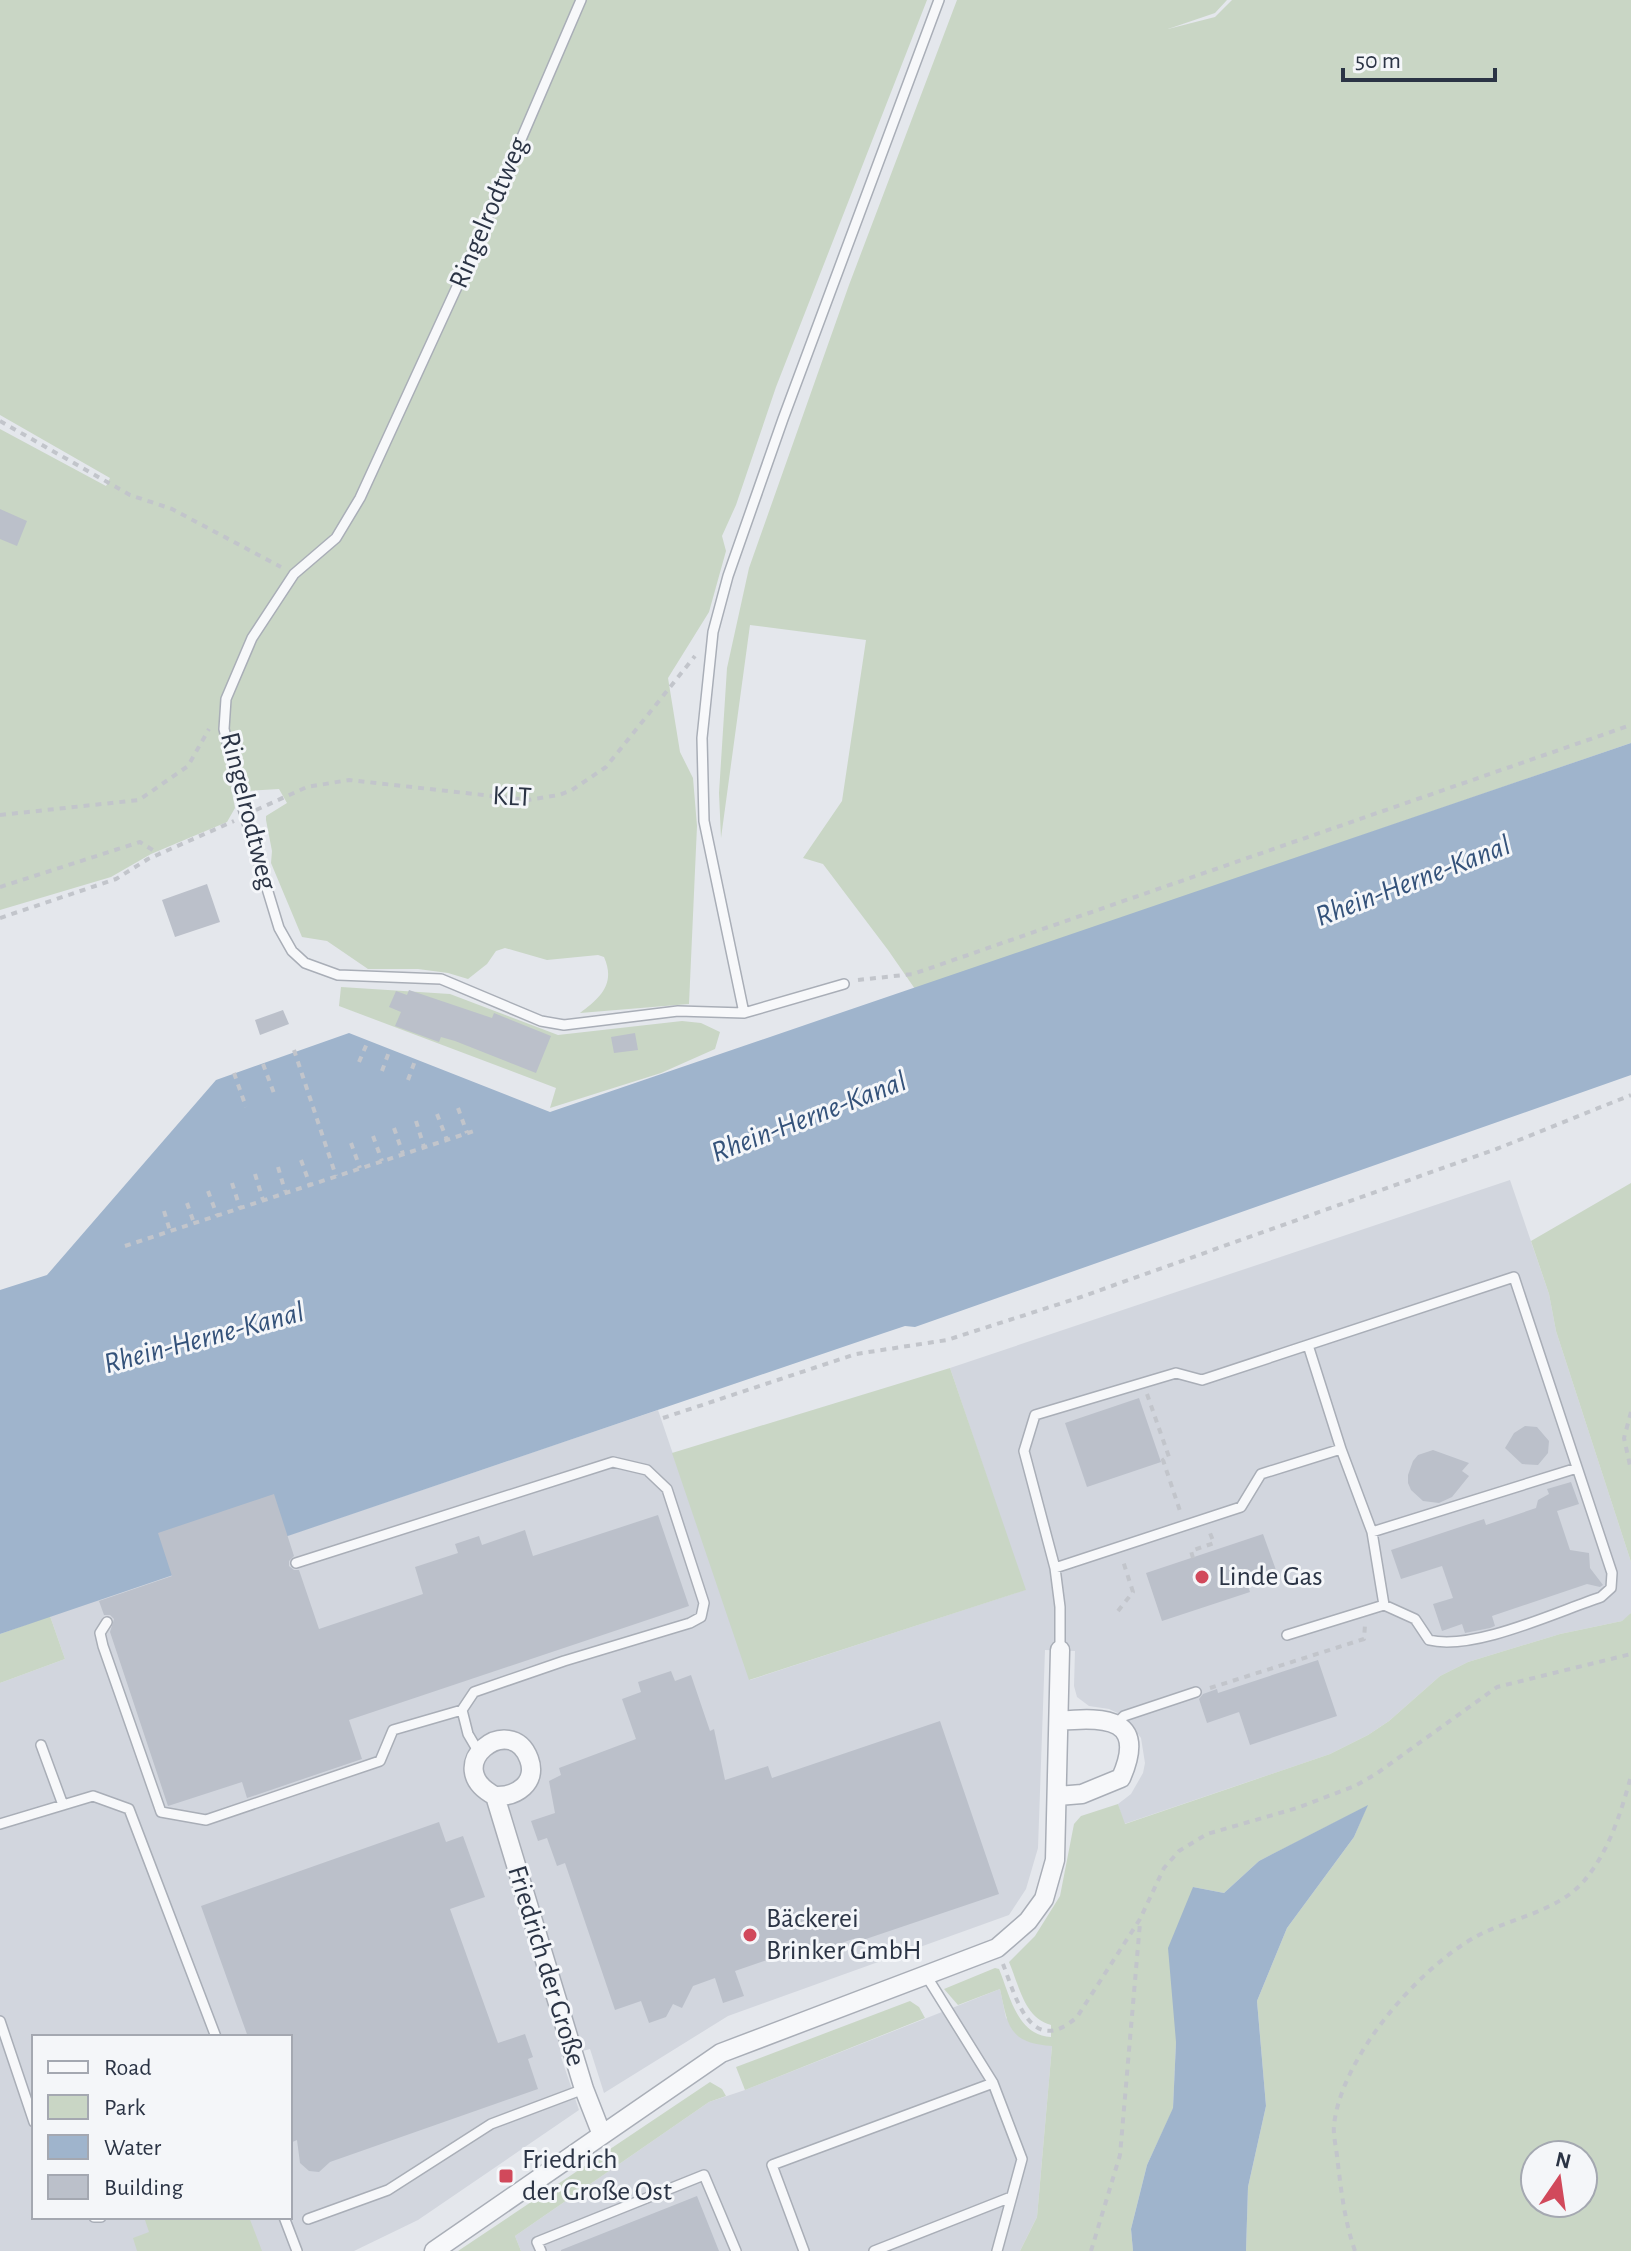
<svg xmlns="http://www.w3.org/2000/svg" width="1631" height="2251" viewBox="0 0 1631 2251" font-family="'Alegreya Sans',sans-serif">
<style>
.built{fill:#d2d6de;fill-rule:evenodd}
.green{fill:#c9d6c5;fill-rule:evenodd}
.water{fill:#9fb4cc}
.building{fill:#bbc0ca}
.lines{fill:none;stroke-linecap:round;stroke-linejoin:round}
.lane-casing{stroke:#a9aeb7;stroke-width:12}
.street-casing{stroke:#a9aeb7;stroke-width:21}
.path{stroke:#c2c5cb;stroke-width:4;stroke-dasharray:6 6;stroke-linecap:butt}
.lane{stroke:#f7f8fa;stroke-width:9}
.street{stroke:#f7f8fa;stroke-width:18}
.poi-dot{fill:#d1495b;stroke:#f4f6f9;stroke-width:3}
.labels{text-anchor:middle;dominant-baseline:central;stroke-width:6;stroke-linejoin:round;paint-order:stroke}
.street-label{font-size:28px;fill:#2b3445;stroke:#f4f6f9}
.poi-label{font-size:28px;fill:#2b3445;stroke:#f4f6f9;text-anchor:start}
.water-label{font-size:30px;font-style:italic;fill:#34527a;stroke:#f4f6f9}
</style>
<rect width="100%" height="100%" fill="#e4e7ec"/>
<path class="built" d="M1510,1180L1549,1294L1556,1331L1631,1562V1613L1629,1616L1622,1621L1560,1634L1468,1662L1440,1676L1389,1721L1368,1735L1330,1754L1124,1824L1118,1804L1131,1794L1143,1773L1145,1763L1141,1738L1124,1716L1109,1709L1089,1706L1077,1697L1074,1686L1075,1651L1045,1650L1038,1848L1026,1889L1009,1915L728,2016L604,2093L590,2049L561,2057L579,2110L418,2220L354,2251H0V1683L65,1659L50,1616L658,1410L750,1680L1025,1590L950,1368ZM34,2037H290V2217H34Z
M1000,1989L1006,2018L1052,2046L1037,2217L1020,2251H521L515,2236L709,2102L745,2090Z"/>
<path class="green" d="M0,0H927L776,387L736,505L722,536L726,551L709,612L668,678L680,752L693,778L697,826L689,1004L580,1013C600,998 616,984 604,957L598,955L547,960L505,948L496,951L487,964L468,979L448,973L418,969H368L327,941L302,937L271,863L272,851L266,820V816L287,803L279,789L248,791L239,762L227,766L235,808L227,822L151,854L111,877L0,910V429L106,486L110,478L0,415Z
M957,0H1227L1215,13L1168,29L1215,17L1232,0H1631V743L915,989L888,950L823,864L803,858L842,801L866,640L750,625L721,838L719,793L727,668L749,568L849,285Z
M341,987L450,994L558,1035L682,1021L701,1023L720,1032L715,1049L661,1073L550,1108L556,1088L339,1006Z
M1631,1183V1562L1556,1331L1549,1294L1531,1241Z
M950,1368L1026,1590L749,1680L672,1453Z
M1631,1613V2251H1246L1248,2187L1266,2106L1257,2001L1287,1928L1354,1837L1367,1806L1259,1861L1224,1893L1193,1887L1176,2042L1173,2109L1147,2165L1131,2229L1133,2251H1020L1037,2217L1052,2046C1009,2043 1008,2027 1000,1989L958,2005L944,1989L995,1968L999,1969C1010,1996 1017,2035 1051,2037V2025C1024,2018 1019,1985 1009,1962L1035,1936L1060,1896L1074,1824L1081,1816L1118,1804L1125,1824L1330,1754L1368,1735L1389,1721L1440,1676L1468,1662L1560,1634L1622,1621ZM1535,2155H1583V2203H1535Z
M50,1616L65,1659L0,1683V1634Z
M910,2001L919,2007L925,2018L745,2090L736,2067Z
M710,2082L722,2089L726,2096L709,2102L515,2236L521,2251H458Z
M144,2217H249L262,2251H137L133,2238L149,2232Z"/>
<path class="water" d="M1631,743V1075L915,1327L905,1326L884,1333L0,1634V1290L47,1275L216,1080L349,1033L550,1112Z
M1368,1805L1354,1837L1287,1928L1257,2001L1266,2106L1248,2187L1246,2251H1133L1131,2229L1147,2165L1173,2108L1176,2042L1168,1948L1193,1887L1224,1893L1259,1861Z"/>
<path class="building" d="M0,509L27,521L17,546L0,539Z
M207,884L220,922L175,937L162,900Z
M409,990L492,1018L494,1013L551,1036L536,1073L455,1041L441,1037L439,1042L395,1026L401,1012L389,1007L396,991L407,995Z
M283,1010L289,1024L260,1035L255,1020Z
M635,1033L638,1050L614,1053L611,1037Z
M1139,1398L1161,1462L1087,1487L1065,1423Z
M1525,1426L1537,1427L1549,1441L1548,1453L1538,1465L1522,1464L1505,1448L1514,1433Z
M1433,1450L1469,1463L1462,1471L1469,1476L1452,1497L1439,1503L1423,1501L1411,1490L1408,1483V1475L1413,1461L1418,1455Z
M1571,1482L1579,1504L1557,1511L1570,1550L1589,1553L1590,1568L1603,1585L1600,1587L1587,1584L1492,1616L1495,1626L1490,1628L1465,1633L1462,1624L1442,1631L1433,1604L1453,1598L1442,1566L1401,1579L1391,1550L1484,1519L1486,1525L1536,1508L1538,1500L1549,1494L1547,1489Z
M274,1494L294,1556L289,1561V1566L294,1570H299L319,1629L423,1594L415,1567L458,1553L455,1544L479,1536L482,1545L525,1530L533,1556L658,1515L689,1606L349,1720L362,1759L247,1798L242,1782L168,1806L110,1632L114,1619L110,1615H104L99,1601L172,1576L158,1533Z
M1263,1534L1276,1570L1246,1580L1250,1592L1162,1621L1146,1573Z
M1318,1660L1337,1716L1250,1745L1239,1712L1207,1723L1199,1699L1203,1694L1217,1689L1218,1693Z
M671,1671L675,1681L691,1675L710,1731L714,1729L725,1780L768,1766L772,1778L940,1721L999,1894L854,1943L853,1939L810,1954L807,1946L735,1971L744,1996L723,2003L715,1978L693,1986L682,2008L673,2004L666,2017L649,2023L641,2001L615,2010L565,1863L557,1866L547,1838L538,1841L531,1821L555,1813L549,1781L561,1775L559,1768L636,1739L622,1699L641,1692L638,1682Z
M439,1822L446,1842L463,1836L485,1897L450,1909L498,2043L525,2034L533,2057L528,2059L538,2089L330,2162L319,2172L309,2171L300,2163L297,2140L290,2143V2037H248L201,1906Z
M697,2196L719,2251H561V2250Z"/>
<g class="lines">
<defs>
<path id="lane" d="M581,0L467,265L360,498L336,538L294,574L252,638L226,699L224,729L245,816L279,928L292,951L305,963L338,975L441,979L541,1021L564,1025L678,1011L744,1013L844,984
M744,1013L704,821L702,738L713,632L728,576L783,419L939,0
M1308,1345L1341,1449
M1372,1532L1577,1468
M296,1563L613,1462L647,1470L667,1489L704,1603L701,1617L690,1623L564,1661L474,1692L462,1710L468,1734L478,1751
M1055,1568L1241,1507L1261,1474L1341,1449L1372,1532L1384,1605L1415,1619L1429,1640C1474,1651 1556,1612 1601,1597L1611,1588L1612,1573L1514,1277L1202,1380L1176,1373L1035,1415L1024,1451L1055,1568L1060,1607V1650
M107,1622L100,1633L103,1646L161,1812L206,1820L380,1761L393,1730L462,1710
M1287,1635L1384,1605
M1116,1724L1124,1716L1196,1692
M41,1745L63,1805
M0,1824L93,1796L129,1809L216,2037
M927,1977L993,2083L1022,2159L997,2251
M0,2021L34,2122
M94,2217H101
M284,2217L297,2251
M308,2219L388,2190L491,2124L584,2089
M541,2251L537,2242L704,2175L736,2251
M804,2251L772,2165L993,2083
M874,2251L1011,2197"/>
<path id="street" d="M495,1796C516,1797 538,1783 529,1759C511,1710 438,1766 495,1796L584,2089L602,2135L721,2053L997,1948L1028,1921L1044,1899L1055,1860L1060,1650
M1058,1796L1082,1794L1121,1778C1147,1719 1107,1716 1060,1721
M434,2251L602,2135"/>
</defs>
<use href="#lane" class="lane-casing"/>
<use href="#street" class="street-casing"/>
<path class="path" d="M0,421L130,495L172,509L281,567
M256,810L307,787L349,780L528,800L559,795L572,790L606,767L695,656
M0,815L139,800L188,766L209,729
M0,887L140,842L159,854
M0,918L116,879L148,859L234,821
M858,980L913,974L1631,725
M294,1050L336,1176
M359,1062L368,1041
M263,1064L275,1096
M382,1071L390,1049
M234,1073L246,1107
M408,1080L416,1058
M458,1108L467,1133
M437,1114L447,1140
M416,1121L424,1147
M394,1128L403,1154
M373,1136L382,1161
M351,1143L360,1168
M301,1160L310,1185L477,1130
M278,1167L285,1191
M255,1174L263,1200
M232,1183L240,1208
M208,1191L217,1215
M187,1203L194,1223
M164,1211L170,1231
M125,1246L310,1185
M1147,1394L1169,1457L1163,1460L1181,1514
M1631,1412L1624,1438L1631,1470
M663,1418L856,1354L947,1340L1078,1298L1499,1148L1631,1095
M1193,1558L1191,1551L1214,1543L1210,1533
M1118,1611L1133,1592L1123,1561
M1210,1688L1364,1639L1365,1625
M1003,1964C1016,1998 1031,2058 1077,2017L1140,1919L1164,1868L1179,1851L1207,1834L1297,1808L1355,1786L1376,1774L1497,1687L1631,1654
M1091,2251L1120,2155L1140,1923
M1355,2251C1344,2219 1341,2189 1337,2156C1336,2146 1333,2135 1334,2125C1341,2058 1418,1968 1477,1936C1511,1918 1557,1912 1584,1881C1609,1851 1621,1813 1631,1776"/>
<use href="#lane" class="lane"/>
<use href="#street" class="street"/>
</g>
<g class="poi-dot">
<circle cx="1202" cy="1577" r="8"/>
<circle cx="750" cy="1935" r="8"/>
<rect x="498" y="2168" width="16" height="16" rx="4"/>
</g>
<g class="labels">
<g class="street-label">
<text transform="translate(489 213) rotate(-67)">Ringelrodtweg</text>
<text transform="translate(512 797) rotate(3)">KLT</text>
<text transform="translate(248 811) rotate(76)">Ringelrodtweg</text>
<text transform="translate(546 1966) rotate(73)">Friedrich der Große</text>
</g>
<g class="poi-label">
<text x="1218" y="1577">Linde Gas</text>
<text x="766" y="1919">Bäckerei<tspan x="766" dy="32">Brinker GmbH</tspan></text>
<text x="522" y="2160">Friedrich<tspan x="522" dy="32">der Große Ost</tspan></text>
</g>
<g class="water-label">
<text transform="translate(1413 881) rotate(-21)">Rhein-Herne-Kanal</text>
<text transform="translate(809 1117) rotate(-21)">Rhein-Herne-Kanal</text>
<text transform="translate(204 1338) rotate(-15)">Rhein-Herne-Kanal</text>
</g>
</g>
<rect x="32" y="2035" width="260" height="184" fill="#f4f6f9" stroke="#a4a8b1" stroke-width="2"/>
<rect x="48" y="2061" width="40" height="12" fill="#f7f8fa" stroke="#a4a8b1" stroke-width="2"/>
<text x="104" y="2075" font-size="24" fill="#2b3445">Road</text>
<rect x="48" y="2095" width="40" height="24" fill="#c9d6c5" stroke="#a4a8b1" stroke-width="2"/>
<text x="104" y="2115" font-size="24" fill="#2b3445">Park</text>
<rect x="48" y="2135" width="40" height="24" fill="#9fb4cc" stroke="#a4a8b1" stroke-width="2"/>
<text x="104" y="2155" font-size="24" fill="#2b3445">Water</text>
<rect x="48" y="2175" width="40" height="24" fill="#bbc0ca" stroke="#a4a8b1" stroke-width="2"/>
<text x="104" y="2195" font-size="24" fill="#2b3445">Building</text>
<g transform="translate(1559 2179) rotate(13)"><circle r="38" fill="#f4f6f9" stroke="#a4a8b1" stroke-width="2"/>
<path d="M0-6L14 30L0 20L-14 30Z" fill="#d1495b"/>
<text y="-12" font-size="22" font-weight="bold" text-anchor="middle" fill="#2b3445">N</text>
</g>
<path d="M1343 68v12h152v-12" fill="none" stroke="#2b3445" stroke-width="4"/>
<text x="1355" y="68" font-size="24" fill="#2b3445" stroke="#f4f6f9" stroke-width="6" paint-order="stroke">50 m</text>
</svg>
